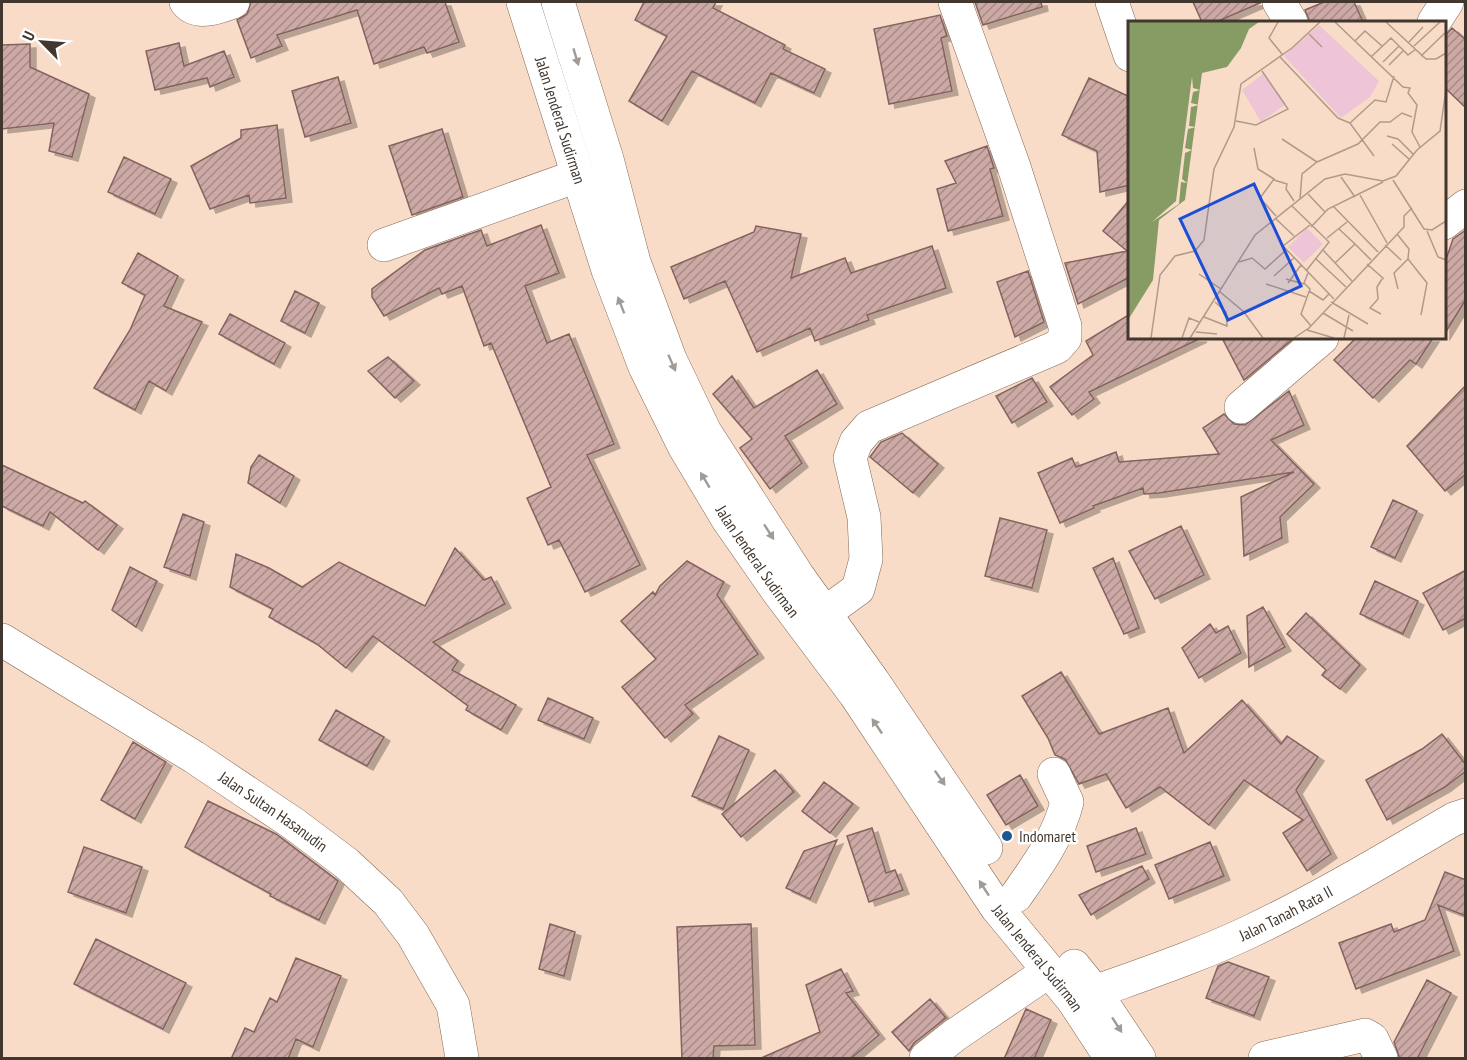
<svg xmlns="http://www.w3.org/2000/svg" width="1467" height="1060" viewBox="0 0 1467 1060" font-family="'PT Sans Narrow',sans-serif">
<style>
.building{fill:url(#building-hatch);stroke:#83635f;stroke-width:1.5;filter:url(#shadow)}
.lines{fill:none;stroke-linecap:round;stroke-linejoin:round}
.minor-casing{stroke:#826956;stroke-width:34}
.highway-casing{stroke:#826956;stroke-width:34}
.minor{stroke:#fff;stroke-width:33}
.highway{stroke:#fff;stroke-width:33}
.oneway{fill:#a09b96}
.poi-dot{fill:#1e588f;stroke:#fff;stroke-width:2}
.labels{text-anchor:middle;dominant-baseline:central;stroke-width:5;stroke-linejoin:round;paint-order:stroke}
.street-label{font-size:16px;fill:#42372e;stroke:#fff}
.poi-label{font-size:16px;fill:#42372e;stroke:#fff;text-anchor:start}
.inset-road{fill:none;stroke:#b09a8a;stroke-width:1.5}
.view{fill:#1d4ed8;fill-opacity:0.15;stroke:#1d4ed8;stroke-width:3}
.inset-edge{fill:none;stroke:#42372e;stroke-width:3}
</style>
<defs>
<pattern id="building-hatch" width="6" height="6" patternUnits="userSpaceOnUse" patternTransform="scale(1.5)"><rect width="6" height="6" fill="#cda9a5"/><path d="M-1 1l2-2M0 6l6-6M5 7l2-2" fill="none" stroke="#a88a87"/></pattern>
<filter id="shadow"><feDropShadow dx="6" dy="4" stdDeviation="0" flood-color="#0004"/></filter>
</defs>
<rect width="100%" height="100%" fill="#f9dcc7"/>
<path class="building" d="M251,2H445L459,42L427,53L424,47L374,64L357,10L277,35L282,46L251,58L237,20L247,14Z
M644,2H716L713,8L785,45L783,49L825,69L814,93L771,73L755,103L692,71L662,121L629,101L667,36L635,20Z
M975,2H1041L1042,7L983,25Z
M1193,2H1260V3L1216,22H1202Z
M1324,2H1354L1363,22H1310L1305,10Z
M940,15L947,36L941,38L952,91L889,104L874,29Z
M1452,28L1466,40V108L1444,87V37Z
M179,43L184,66L224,51L234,77L210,87L207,78L155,90L146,51Z
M30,44V67L89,94L72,157L49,151L54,123L2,129V45Z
M338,77L351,123L305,137L292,91Z
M1089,78L1130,97V185L1100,192L1097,151L1062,135Z
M277,125L286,198L250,203L249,195L210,209L191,166L241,138V130Z
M442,129L463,197L412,215L389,146Z
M987,146L994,168L990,169L1003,216L948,231L937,189L956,183L945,161Z
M124,157L171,179L155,214L108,192Z
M1130,199V277L1078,304L1065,263L1127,251L1103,231Z
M541,225L559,273L525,286L547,343L569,334L614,444L587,455L640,565L585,592L559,540L548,545L527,498L551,487L491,343L484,346L462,286L442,294L439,288L384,316L372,297V289L425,250L481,230L487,246Z
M756,226L801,234L791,278L845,258L851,273L932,246L946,288L867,315L869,320L815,341L810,328L757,352L725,281L684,299L671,267L754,232Z
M1466,230V299L1444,335V265L1453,239Z
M138,253L178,276L164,306L202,322L166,391L149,381L135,410L94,388L130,330L145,295L122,283Z
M1028,271L1044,322L1015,337L997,282Z
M295,291L319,303L305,333L281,321Z
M230,314L285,343L274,364L219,334Z
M1130,314V338H1201L1089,392L1094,399L1072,415L1050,387L1093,355L1086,341Z
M1222,338H1294L1244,380Z
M1356,338H1433L1416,364L1410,360L1373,398L1334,360Z
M388,357L414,381L395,398L368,371Z
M817,370L837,404L785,436L802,463L770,489L740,448L752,439L713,394L732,376L754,408Z
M1032,378L1047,402L1012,423L996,396Z
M1466,385V474L1445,491L1407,446Z
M1289,391L1304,425L1271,440L1314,484L1280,517L1282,538L1244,556L1241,497L1294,472L1159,493L1144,494L1143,488L1093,506L1094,508L1060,523L1038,473L1072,458L1076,467L1116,452L1119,462L1219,454L1203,428L1224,414L1234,424L1245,425Z
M902,433L938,464L913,493L870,457L881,442Z
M259,455L294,476L280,503L248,483L251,467Z
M2,465L83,503L85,501L117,525L98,550L50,512L43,526L2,506Z
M1393,500L1417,511L1395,558L1371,547Z
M183,514L204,522L190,576L164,567Z
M1000,518L1047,530L1032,588L985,576Z
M1181,526L1204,575L1155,599L1129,551Z
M455,548L484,580L491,577L505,604L433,642L458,661L452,670L516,705L501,730L466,710L468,706L373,636L346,668L317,644L269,617L273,609L230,587L236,554L269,568L302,587L339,562L425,606Z
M1113,558L1139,628L1124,634L1093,568Z
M687,561L724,582L717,595L758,654L685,705L693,714L665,738L622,687L656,659L621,621L653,592L655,595L660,586Z
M130,567L157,581L136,627L112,610Z
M1466,570V618L1443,630L1423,593Z
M1375,581L1418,601L1403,634L1360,614Z
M1263,607L1285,647L1249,667L1247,616Z
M1306,613L1360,665L1340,689L1322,675L1326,670L1287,634Z
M1210,624L1216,633L1228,626L1241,653L1199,678L1182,648Z
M1061,672L1099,734L1168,708L1184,753L1242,700L1281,744L1287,736L1318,757L1296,790L1331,854L1307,871L1283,833L1303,820L1244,780L1209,825L1160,787L1126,808L1106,774L1079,784L1065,759L1055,755L1048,738L1022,696Z
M548,698L593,718L584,739L538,720Z
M336,710L384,737L367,766L319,740Z
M1442,734L1466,765V771L1445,787L1387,820L1366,780L1422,749Z
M719,736L749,750L723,809L692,796Z
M133,742L166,762L135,819L101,800Z
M775,770L794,792L741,837L722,814Z
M1020,775L1038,806L1006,825L987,795Z
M824,782L853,804L830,833L802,811Z
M208,801L276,834L338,881L319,920L270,896L271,894L185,847Z
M872,828L886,873L895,870L903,890L869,902L847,836Z
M1136,828L1146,854L1096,872L1087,846Z
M837,840L810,899L786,888L804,851Z
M1210,842L1224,876L1169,899L1155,865Z
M84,847L142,867L126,913L68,892Z
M1142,866L1149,879L1091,915L1079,895Z
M1445,872L1466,880V916L1438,905L1454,951L1356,989L1339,943L1391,924L1394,932L1425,920Z
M550,924L575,932L564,976L539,969Z
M751,924L755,1045L714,1046L713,1059H682L677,927Z
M96,939L186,983L163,1029L74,984Z
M296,958L341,976L313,1047L296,1039L288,1059H231L245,1028L254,1032L270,998L277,1002Z
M1228,962L1269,977L1254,1016L1206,998L1218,966Z
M841,969L853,991L846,993L879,1035L850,1059H759L820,1032L806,985Z
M1427,980L1451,993L1417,1059H1400L1394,1042Z
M930,999L946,1018L914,1043L909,1051L892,1032Z
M1026,1009L1051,1020L1034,1059H1004Z"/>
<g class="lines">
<defs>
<g id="minor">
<path d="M186,2C198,16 218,7 233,2"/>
<path d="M1112,2L1130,55"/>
<path d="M1279,2L1291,22"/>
<path d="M1434,22L1447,2"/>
<path d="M1444,223L1466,206"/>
<path d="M384,245L577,176"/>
<path d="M1241,407L1322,338"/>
<path d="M825,613L858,589L866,559L864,517L850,458L856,442L869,427L1057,347L1065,338V326L1014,167L955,2"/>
<path d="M1016,896C1037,866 1058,838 1067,802L1054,774"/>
<path id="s1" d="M1073,1000C1132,978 1192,959 1249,932C1319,899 1387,858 1454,819L1466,815"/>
<path d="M926,1058L955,1035L1049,971"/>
<path d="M1265,1058L1365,1035L1372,1039L1381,1058"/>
</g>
<g id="highway">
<path id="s2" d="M523,2L608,270L645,367L684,446L727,518L777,590L855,694L997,908L1073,1000L1111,1058"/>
<path d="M558,2L607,159L634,262L670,359L705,432L798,576L873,681L986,848"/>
<path id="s3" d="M2,640L194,757L294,824L346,863L388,902L413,935L453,1005L462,1058"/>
<path d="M1074,966L1095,992L1139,1058"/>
</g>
</defs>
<use href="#minor" class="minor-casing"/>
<use href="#highway" class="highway-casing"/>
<use href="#minor" class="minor"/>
<use href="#highway" class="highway"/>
</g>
<defs><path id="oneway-solid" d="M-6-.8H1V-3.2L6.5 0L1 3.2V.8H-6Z" transform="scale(1.5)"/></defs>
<g class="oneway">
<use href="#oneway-solid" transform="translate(576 57) rotate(73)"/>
<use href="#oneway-solid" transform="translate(621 305) rotate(-111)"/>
<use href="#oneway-solid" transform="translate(672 363) rotate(66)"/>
<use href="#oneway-solid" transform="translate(705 480) rotate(-121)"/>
<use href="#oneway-solid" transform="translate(769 532) rotate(57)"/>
<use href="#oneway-solid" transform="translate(877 726) rotate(-124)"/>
<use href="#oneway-solid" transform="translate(940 778) rotate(55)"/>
<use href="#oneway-solid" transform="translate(984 888) rotate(-123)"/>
<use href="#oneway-solid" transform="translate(1117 1025) rotate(57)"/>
</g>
<circle class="poi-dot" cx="1007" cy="836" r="6"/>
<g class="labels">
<g class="street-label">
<text stroke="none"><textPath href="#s2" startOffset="124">Jalan Jenderal Sudirman</textPath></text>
<text stroke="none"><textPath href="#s2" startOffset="610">Jalan Jenderal Sudirman</textPath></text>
<text stroke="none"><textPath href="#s3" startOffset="321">Jalan Sultan Hasanudin</textPath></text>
<text stroke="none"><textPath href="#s1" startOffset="230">Jalan Tanah Rata II</textPath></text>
<text stroke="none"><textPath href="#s2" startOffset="1096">Jalan Jenderal Sudirman</textPath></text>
</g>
<g class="poi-label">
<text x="1019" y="836">Indomaret</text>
</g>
</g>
<g transform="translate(1128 21)">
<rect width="318" height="318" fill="#f9dcc7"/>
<path d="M179,207L195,223L176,242L160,226Z" fill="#eec5d6"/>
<path d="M191,4L251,60L242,76L213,97L156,35ZM135,53L158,83L133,101L114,69Z" fill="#eec5d6"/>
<path d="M0,1H131L121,8L113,27L99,46L74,52L57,179L31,199L25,259L0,299Z" fill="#879c65"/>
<path d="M64,56L65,67L72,69L65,71L63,82L71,84L63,86L61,105L68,106L60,108L57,127L64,129L57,132L54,158L59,162L53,161L51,183L24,201L48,180Z" fill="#f9dcc7"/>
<path class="inset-road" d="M150,1L141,17L154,33M207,1L275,66L282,67L280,72L289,84L284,111L292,126M258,1L298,38H308L318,32M181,13L194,26M227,20L237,10L254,25M281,21L295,6M286,25L312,1M293,35L318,11M152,36L210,97L222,102L246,135M243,36L263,17L280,34L288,28M255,41L271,25M261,44L275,30M108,100L128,104L160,88L134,50M222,102L247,79L258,81L266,55M259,115L270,118L285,133M154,118L189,141M264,123L281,138M126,127L130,148L146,158L132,177L148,195M213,156L227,176M146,159L159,163L158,168L166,180M265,159L296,208L304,209L318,200M180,173L197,191M232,174L259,222M172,178L174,153L189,141L230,123L252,101H262L274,92L284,96M164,185L201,221L178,250M205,185L250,231M147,197L166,215M182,204L155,225L206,278M183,206L200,188L255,161M299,210L310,236L318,239M269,213L281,228L280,238L299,262L293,294M199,217L219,201M227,223L243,239M257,224L273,239M195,229L224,260M187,237L218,266M111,241L124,237L137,248L158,229M207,242L227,223L211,208M239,243L256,258M180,252L176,262L182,268L173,293L183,305M71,253L93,268M146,255L166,237M158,258L176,263M160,262L173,244M138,263L178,276M270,268L266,252L280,238M91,270L116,291L135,317M181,270L195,279L201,273M203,281L240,303M195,292L225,310M253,293L242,287L250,278L249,266L254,258M76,296L99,305L98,291L87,281M179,309L206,317M68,311L89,313M23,317L32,254L47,235L67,230L76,219L86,148L106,106L113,63L164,27L192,1M54,317L61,297L71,301M62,317L127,214L197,158L217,153L255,160L268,155L289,129L312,110L318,69M166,317L181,307L276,206V195L284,187M216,317L221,294"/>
<path class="view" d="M126,163L173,265L100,299L52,198Z"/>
<rect width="318" height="318" class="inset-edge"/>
</g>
<rect width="1467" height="1060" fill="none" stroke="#42372e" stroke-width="6"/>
<g transform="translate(42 42) rotate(295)" stroke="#ffffff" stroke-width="4.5" paint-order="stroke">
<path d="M0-4.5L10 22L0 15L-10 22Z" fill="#42372e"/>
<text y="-9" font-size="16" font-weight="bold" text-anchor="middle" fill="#42372e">U</text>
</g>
</svg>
